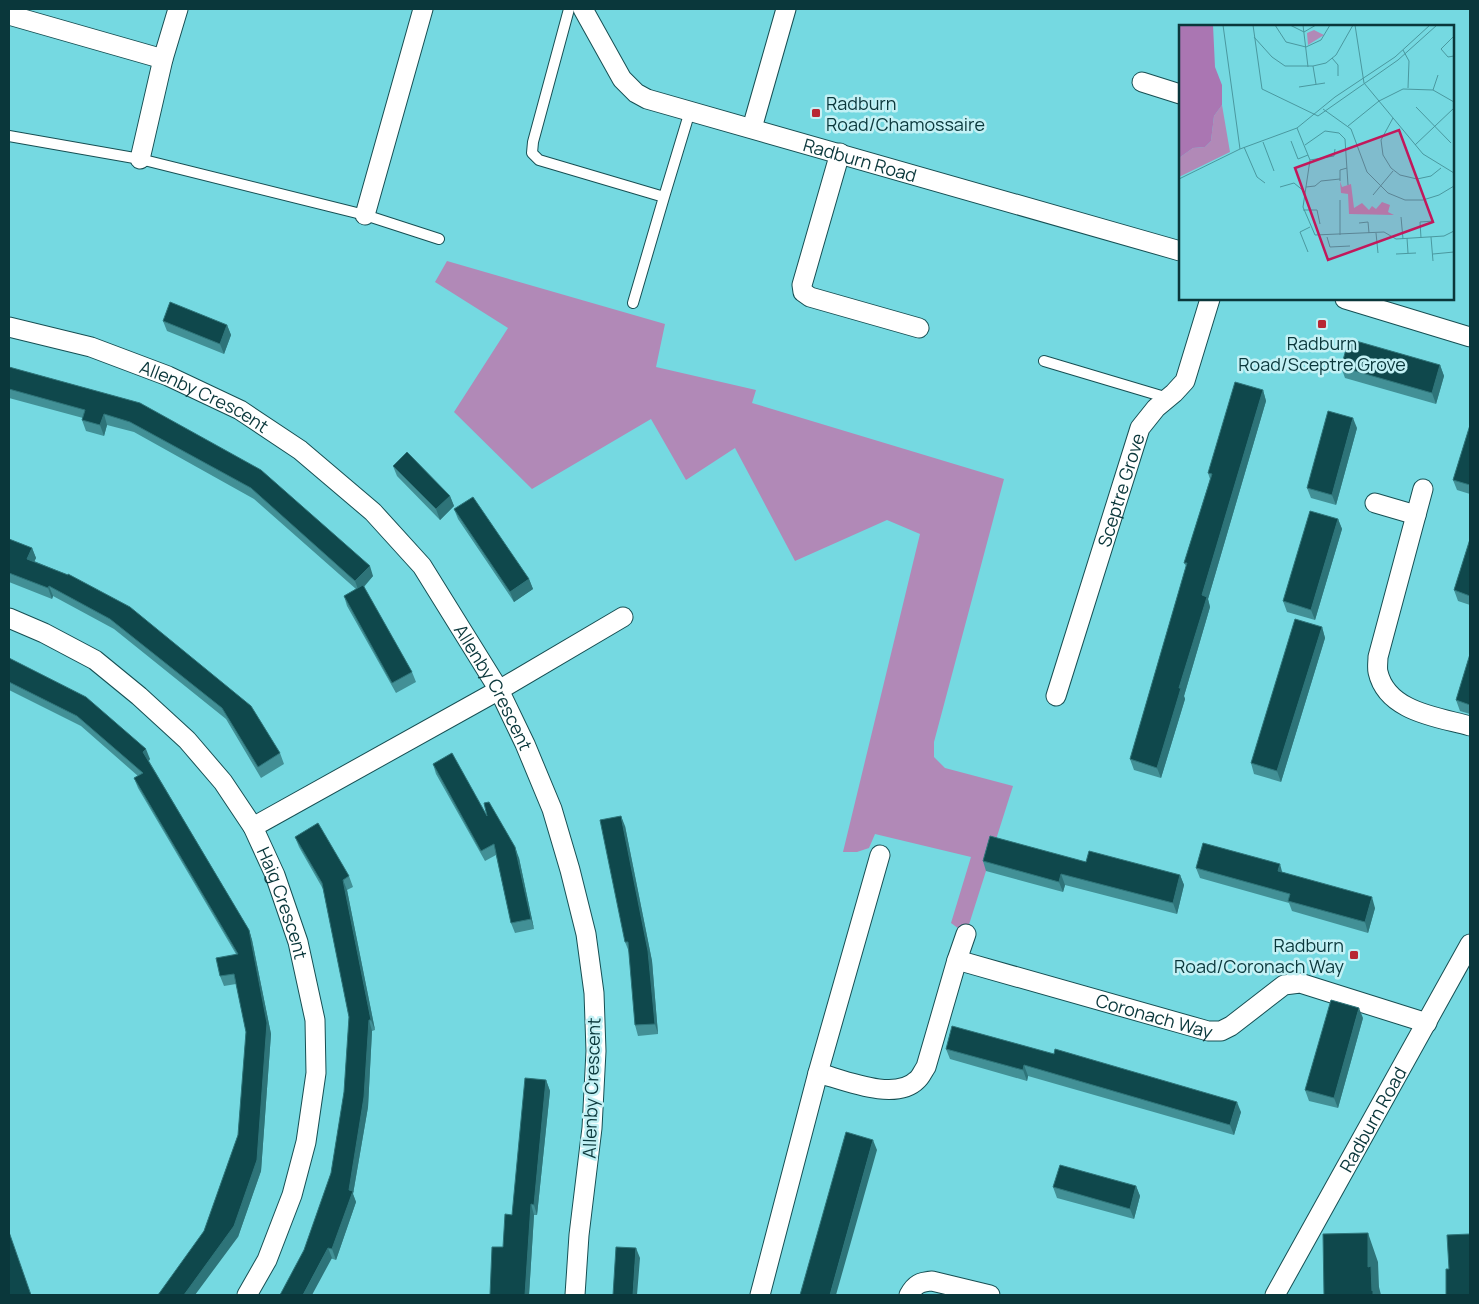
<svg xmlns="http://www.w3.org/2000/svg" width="1479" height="1304" viewBox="0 0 1479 1304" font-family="Manrope,sans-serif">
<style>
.green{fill:#b189b7}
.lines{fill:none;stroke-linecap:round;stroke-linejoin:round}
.lane-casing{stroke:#174f53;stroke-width:12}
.street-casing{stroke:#174f53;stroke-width:21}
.lane{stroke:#fff;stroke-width:10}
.street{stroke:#fff;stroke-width:19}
.wall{fill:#429096}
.shaded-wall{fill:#2e7479}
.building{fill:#0f484c;stroke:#2e7479}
.poi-dot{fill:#b82733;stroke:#c3f1f5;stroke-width:2}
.labels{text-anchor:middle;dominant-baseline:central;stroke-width:5;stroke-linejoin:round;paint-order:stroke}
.poi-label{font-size:18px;fill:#0a373b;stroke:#c3f1f5;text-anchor:start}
.street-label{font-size:18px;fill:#0a373b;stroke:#c3f1f5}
.inset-road{fill:none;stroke:#4a989f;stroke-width:1}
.view{fill:#c2185b;fill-opacity:0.15;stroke:#c2185b;stroke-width:2.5}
.inset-edge{fill:none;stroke:#0a373b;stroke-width:2.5}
</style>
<rect width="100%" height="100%" fill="#75d9e1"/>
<path class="green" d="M447,261L665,324L656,367L756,390L752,403L1004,479L934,742V757L945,768L1013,786L966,934L951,923L971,857L875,834L869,848L857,852H843L920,534L887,520L795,561L735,448L686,480L651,419L532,489L454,412L508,328L435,282Z"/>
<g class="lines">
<defs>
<path id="lane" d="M569,9L533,142L532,153L539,160L664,197L690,111
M9,136L140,159L365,215L439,239
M633,303L664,197
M1044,361L1168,398"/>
<g id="street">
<path id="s1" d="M583,9L622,79L636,93L647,99L1180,251"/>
<path d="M9,15L163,59L178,9"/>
<path d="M1142,82L1180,94"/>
<path d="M752,128L786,9"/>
<path d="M840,153L802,285L803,292L810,297L919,328"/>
<path d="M140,159L163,59"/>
<path d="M365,215L423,9"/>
<path d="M1345,299L1470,337"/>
<path id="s2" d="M9,327L91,347L168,376L240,410L300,450L373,512L422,566L499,690L525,744L552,809L570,870L586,934L594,993L596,1051L592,1128L579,1235L575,1295"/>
<path d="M1423,489L1378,657C1378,661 1377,668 1378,672C1387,712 1438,717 1470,726"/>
<path d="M1375,503L1416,515"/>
<path id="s3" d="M9,618L44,633L95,660L139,696L187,740L223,782L253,827L275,875L298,942L315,1020L316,1073L306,1142L292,1195L267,1260L247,1295"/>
<path id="s4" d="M1056,696L1140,428L1156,408L1174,393L1185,381L1210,299"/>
<path d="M253,827L499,690L623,617"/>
<path id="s5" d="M957,960L1208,1031H1221L1231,1026L1284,985L1300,983L1427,1023"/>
<path d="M818,1073C844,1080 895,1102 917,1080C921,1077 923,1071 926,1067L957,960L966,934"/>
<path d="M760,1295L818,1073L880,855"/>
<path d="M909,1295C915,1284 920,1282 932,1281L990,1295"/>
<path id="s6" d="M1275,1295L1470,944"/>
</g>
</defs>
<use href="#lane" class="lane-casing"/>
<use href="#street" class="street-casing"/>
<use href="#lane" class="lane"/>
<use href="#street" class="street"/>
</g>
<path class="wall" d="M163,321L227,325L231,335L224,354L167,331Z
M1440,365L1444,376L1436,404L1345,378L1341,367Z
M9,367L140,403L373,576L364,587L412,672L416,682L396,693L347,606L344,596L356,589L254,499L134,432L107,425L104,436L86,431L82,420L83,418L9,398Z
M1263,390L1266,401L1208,599L1210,607L1184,696L1185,699L1161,778L1134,770L1130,759L1186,566L1184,563L1210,479L1208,473Z
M1470,425V494L1457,490L1453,480Z
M1357,428L1336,505L1311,498L1307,488Z
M393,466L450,496L454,506L440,520L397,476Z
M454,509L529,579L533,589L514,602L458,519Z
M1338,519L1342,529L1315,620L1287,612L1283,601Z
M9,539L32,548L36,558L34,561L68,575L280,753L284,764L261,778L226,719L114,629L53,596L52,599L9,582Z
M1470,539V605L1458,601L1454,590Z
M1322,627L1325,638L1281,782L1254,774L1251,763Z
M1470,654V714L1460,711L1456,700Z
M9,658L150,759L149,761L249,930L252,940L271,1034L261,1171L238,1237L204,1231L238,1135L246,1032L236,984L224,986L220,976L236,954L138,788L134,778L138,776L81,726L9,690Z
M433,764L487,816L519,858L534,929L515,933L511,923L496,855L485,861L436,774Z
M625,826L652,961L658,1034L638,1036L635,1025L629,952L625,942Z
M295,837L349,876L353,887L347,890L375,1030L372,1031L368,1107L353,1194L356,1202L336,1260L304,1250L331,1173L344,1092L349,1017L323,889L299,847Z
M983,861L1086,862L1180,875L1184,885L1177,914L1065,885L1063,892L986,871Z
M1196,868L1283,872L1375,908L1368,933L1292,911L1289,903L1200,878Z
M1363,1018L1338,1108L1309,1101L1305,1090Z
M946,1049L1054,1054L1241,1112L1234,1135L1028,1076L1027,1081L950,1059Z
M546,1080L550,1091L537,1215H534L529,1295H490L512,1215Z
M1136,1186L1140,1196L1134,1219L1057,1198L1053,1187Z"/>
<path class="shaded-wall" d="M227,325L231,335L224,354L220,344Z
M1440,365L1444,376L1436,404L1432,393Z
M1263,390L1266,401L1208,599L1210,607L1184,696L1185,699L1161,778L1157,768L1179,688L1202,595Z
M104,414L107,425L104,436L100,425Z
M1353,418L1357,428L1336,505L1332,495Z
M450,496L454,506L440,520L436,509Z
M1338,519L1342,529L1315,620L1311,610Z
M32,548L36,558L31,569L27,559Z
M370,566L373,576L359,592L355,581Z
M529,579L533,589L514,602L510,592Z
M49,586L53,596L52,599L48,588Z
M1322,627L1325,638L1281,782L1277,771Z
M146,749L150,759L147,762L143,752Z
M621,816L625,826L652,961L658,1034L655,1024Z
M515,847L519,858L534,929L531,919Z
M1280,864L1283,875L1278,871Z
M1061,874L1065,885L1063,892L1059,882Z
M1180,875L1184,885L1177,914L1173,903Z
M343,880L347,890L375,1030L371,1020Z
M1372,897L1375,908L1368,933L1365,922Z
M249,930L252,940L271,1034L261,1171L238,1237L195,1295H184L257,1160Z
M1359,1008L1363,1018L1338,1108L1334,1098Z
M369,1020L372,1031L368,1107L353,1194L356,1202L336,1260L332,1249L349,1190Z
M1024,1065L1028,1076L1027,1081L1023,1070Z
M546,1080L550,1091L537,1215L534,1205Z
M1237,1102L1241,1112L1234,1135L1230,1125Z
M873,1140L877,1150L836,1295H830Z
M1136,1186L1140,1196L1134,1219L1130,1209Z
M531,1204L534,1215L529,1295H525Z
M1368,1233L1378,1262L1379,1287L1381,1295H1373L1372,1291L1368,1267Z
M328,1248L332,1258L312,1295H303Z
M636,1248L640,1258L637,1295H633Z"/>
<path class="building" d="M170,302L227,325L220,344L163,321Z
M1349,339L1440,365L1432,393L1341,367Z
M9,367L140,403L261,470L370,566L355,581L251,488L130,422L104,414L100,425L82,420L85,410L9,389Z
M1235,382L1263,390L1202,595L1207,597L1179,688H1181L1157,768L1130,759L1187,563H1184L1212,474L1208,473Z
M1328,411L1353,418L1332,495L1307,488Z
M1470,425V485L1453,480Z
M407,452L450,496L436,509L393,466Z
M473,497L529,579L510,592L454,509Z
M1310,511L1338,519L1311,610L1283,601Z
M9,539L32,548L27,559L68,575V574L130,607L251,706L280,753L258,767L222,708L110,619L49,586L48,588L9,573Z
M1470,539V596L1454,590Z
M363,585L412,672L392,683L344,596Z
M1295,619L1322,627L1277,771L1251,763Z
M1470,654V705L1456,700Z
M9,658L86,697L146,749L143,752L249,930L267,1023L257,1160L234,1226L184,1295H158L204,1231L238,1135L246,1032L234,974L220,976L216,958L238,954L134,778L143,773L77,716L9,682Z
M452,753L487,816L484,803L489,802L515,847L531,919L511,923L494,844L481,851L433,764Z
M621,816L648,951L655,1024L635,1025L628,942H625L600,820Z
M318,823L349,876L343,880L371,1020H369L364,1097L349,1190L353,1191L332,1249L328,1248L303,1295H280L304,1250L331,1173L344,1092L349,1017L322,883L295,837Z
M990,836L1086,862L1089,851L1180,875L1173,903L1061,874L1059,882L983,861Z
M1203,843L1280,864L1278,871L1372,897L1365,922L1288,901L1290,894L1196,868Z
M1331,1000L1359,1008L1334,1098L1305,1090Z
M952,1026L1054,1054L1055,1049L1237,1102L1230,1125L1024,1065L1023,1070L946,1049Z
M525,1078L546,1080L534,1205L531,1204L525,1295H490L492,1247H503L505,1214L512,1215Z
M846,1132L873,1140L830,1295H800Z
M1060,1165L1136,1186L1130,1209L1053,1187Z
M9,1232L31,1295H9Z
M1368,1233V1267L1371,1266L1372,1291L1373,1290V1295H1324L1323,1234Z
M1470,1234V1295H1446V1269H1449L1447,1235Z
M616,1247L636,1248L633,1295H613Z"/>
<g class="poi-dot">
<rect x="811" y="108" width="10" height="10" rx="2.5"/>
<rect x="1317" y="319" width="10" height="10" rx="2.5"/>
<rect x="1349" y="950" width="10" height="10" rx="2.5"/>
</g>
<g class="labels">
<g class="poi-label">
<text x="826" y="103">Radburn<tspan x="826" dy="21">Road/Chamossaire</tspan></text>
<text x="1322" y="343" text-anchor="middle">Radburn<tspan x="1322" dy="21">Road/Sceptre Grove</tspan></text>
<text x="1344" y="945" text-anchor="end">Radburn<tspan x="1344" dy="21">Road/Coronach Way</tspan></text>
</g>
<g class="street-label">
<text stroke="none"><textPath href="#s1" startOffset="334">Radburn Road</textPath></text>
<text stroke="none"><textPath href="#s2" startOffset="208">Allenby Crescent</textPath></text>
<text stroke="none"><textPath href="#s4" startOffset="216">Sceptre Grove</textPath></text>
<text stroke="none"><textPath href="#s2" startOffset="628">Allenby Crescent</textPath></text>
<text stroke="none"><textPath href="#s3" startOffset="409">Haig Crescent</textPath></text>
<text stroke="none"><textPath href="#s5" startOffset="205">Coronach Way</textPath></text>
<text transform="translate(591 1088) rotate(-88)">Allenby Crescent</text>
<text stroke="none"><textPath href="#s6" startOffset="201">Radburn Road</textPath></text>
</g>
</g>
<g transform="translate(1179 25)">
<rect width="275" height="275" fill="#75d9e1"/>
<path d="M135,5L145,10L129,20L128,8ZM43,80L51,127L0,152V133L14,123L26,122L32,116L35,91ZM161,156L163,162L172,159L175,183L183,178L190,185L193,181L197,184L203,177L211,180L209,187L215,190L170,189L169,169L162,168Z" fill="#b189b7"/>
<path d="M0,0H34L36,42L43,60V80L35,91L32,116L26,122L14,123L0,133Z" fill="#aa76b2"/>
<path class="inset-road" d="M44,0L61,124M74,0L83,64L139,91L219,35L258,0M96,0L107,17L127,22L142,15L151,0M111,0L125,7L137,0M124,0L129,42M176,0L185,58L244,129L275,148M275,11L262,24L269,32L275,31M75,12L93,32L106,41H134L147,38L157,30L174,0M224,25L230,36L229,63M153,33L159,40V51M134,41L137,59M120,62L146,58M254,65L259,50M237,82L272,118M144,84L172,104L188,147L209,168L226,175H244L260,170L275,161M214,93L202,115L204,130L212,143L221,150L238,154L252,151L262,143M169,101L200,76L224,64L254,65L275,77M118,103L131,135L124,182L136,210L205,207L217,214L265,211L275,206M112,116L119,134L129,130M84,117L95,146M126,120L146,106L160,108L166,114L169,160M236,120L275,83M65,122L78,152L86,158M131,135L155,131L156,124M0,154L61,124L118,103L156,72L216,32L251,0M161,156V145L168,143M101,162L115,158L126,167M127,162L136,161L142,156L161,154M194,170L214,146M124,185H138L141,199M222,192L224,214M180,198L189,197L190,208M197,208L199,228M161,210V175M148,212L151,222L171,221M252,212L254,236M228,213L229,228M242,213L241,197L255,196M129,227L121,207L131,202M217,229L237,228M254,229L275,227"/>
<path class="view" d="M220,105L254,197L149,235L116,143Z"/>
<rect width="275" height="275" class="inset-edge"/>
</g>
<rect width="1479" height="1304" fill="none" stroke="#0a373b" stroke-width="20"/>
</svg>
